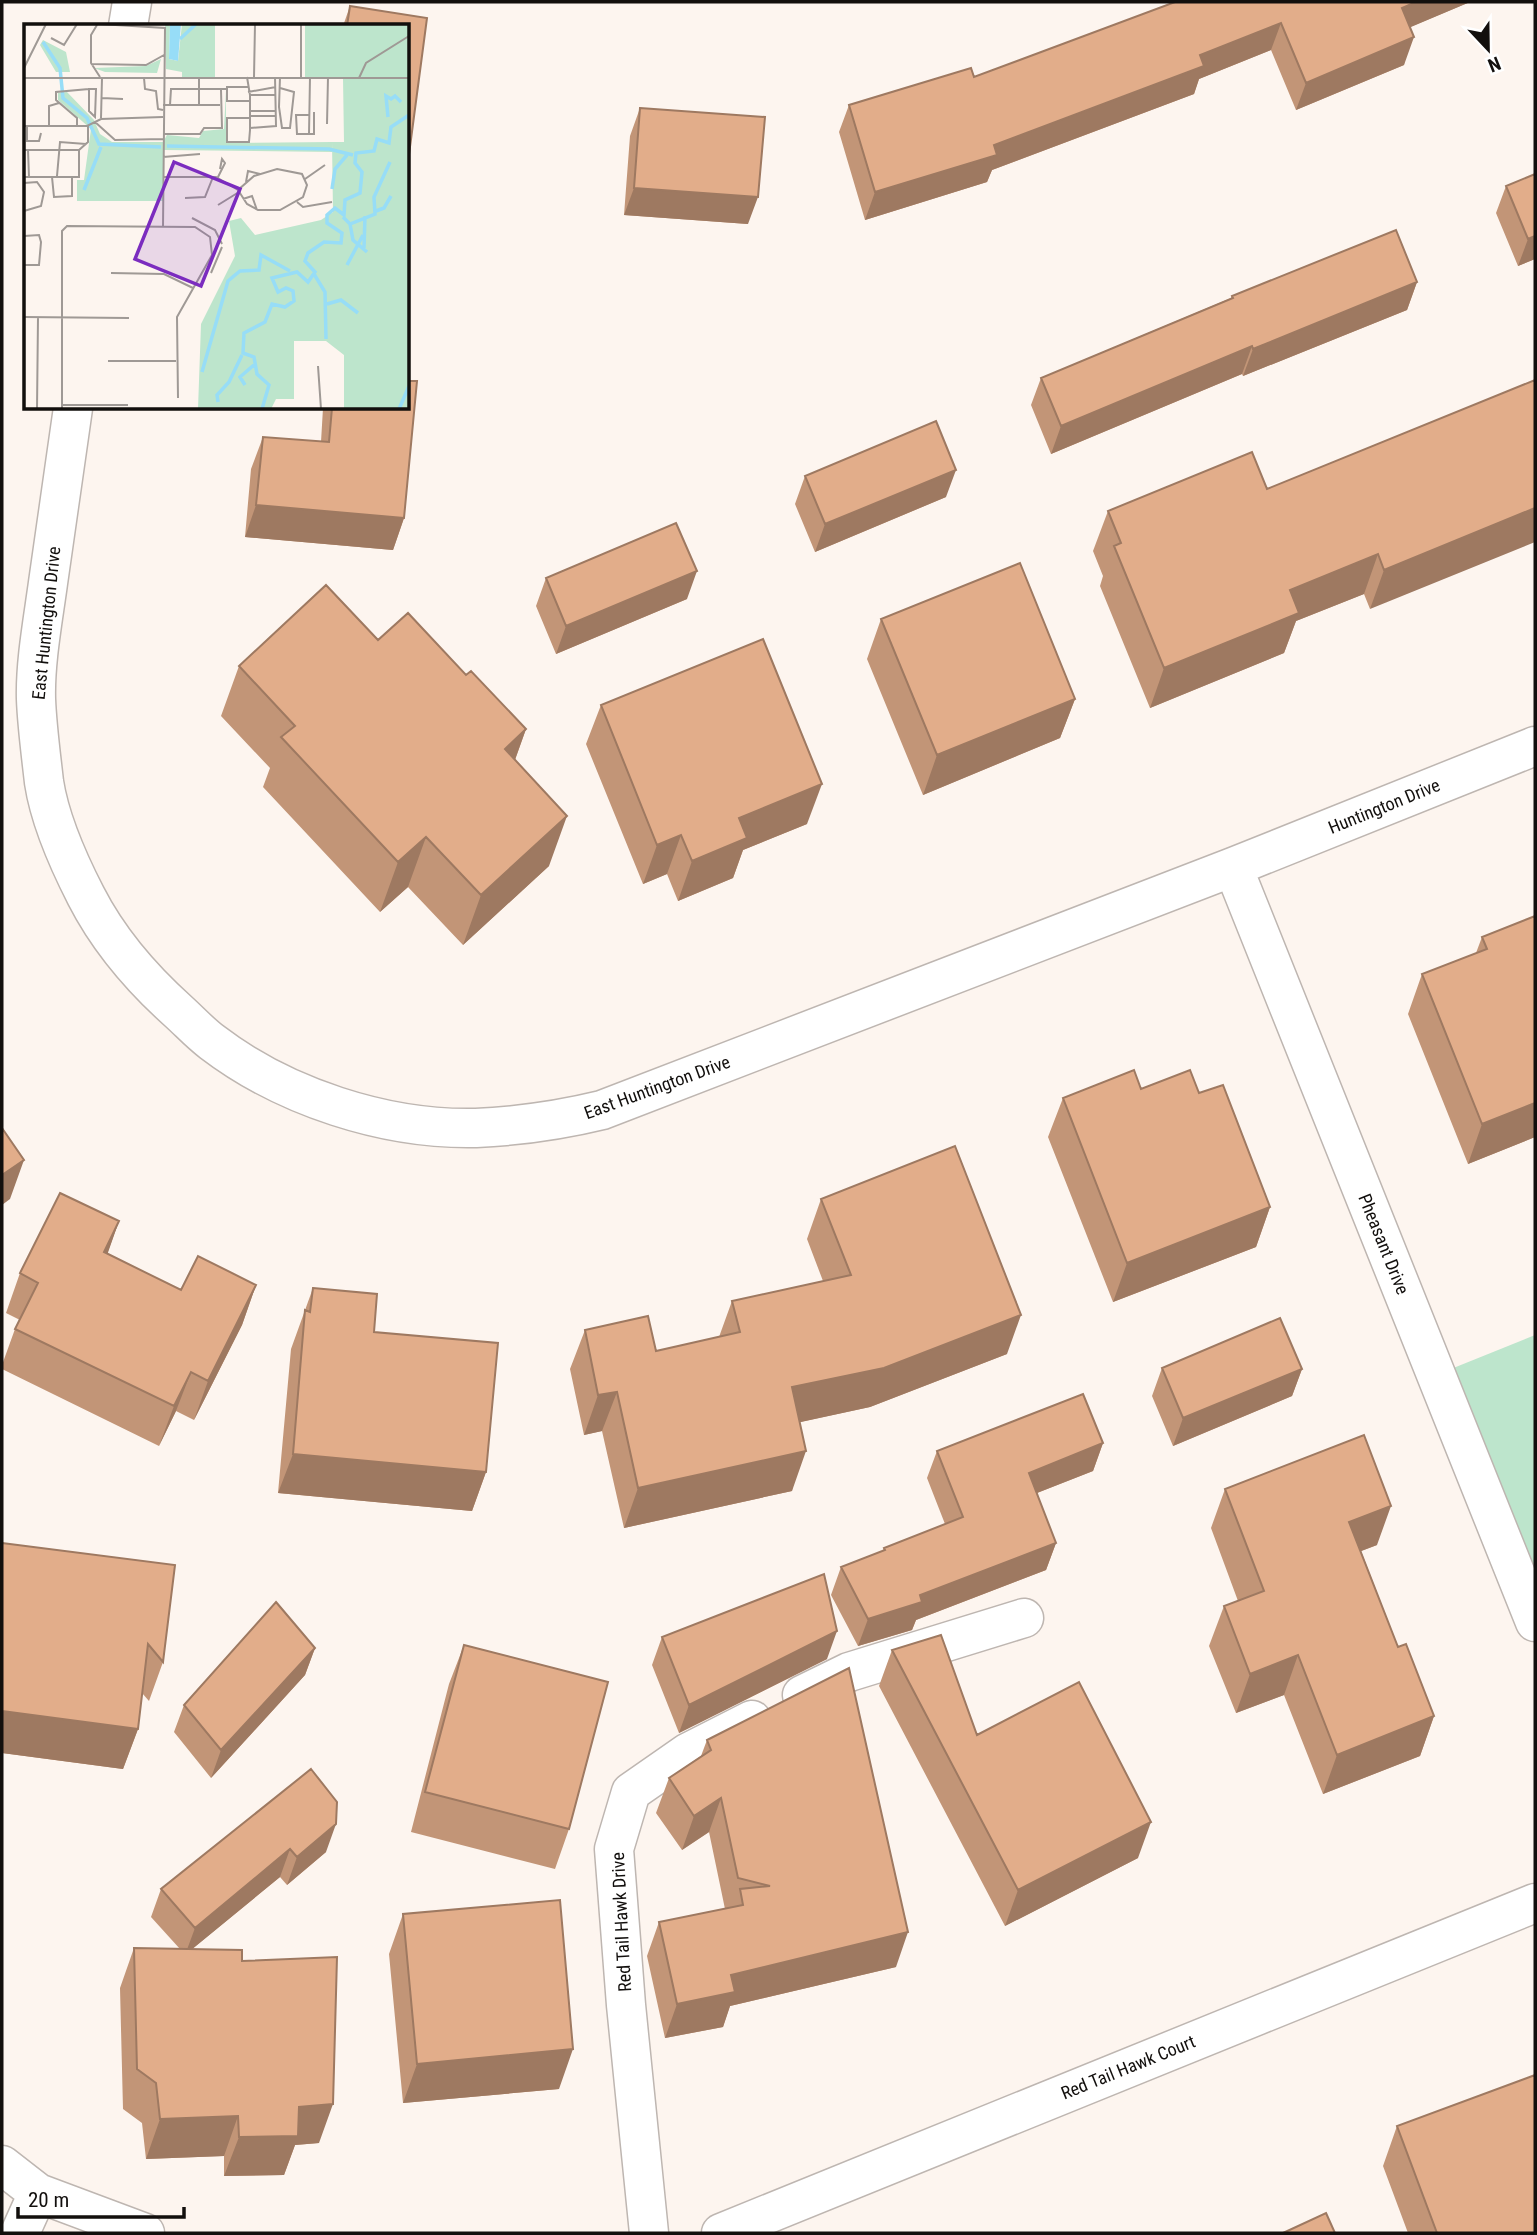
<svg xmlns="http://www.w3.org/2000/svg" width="1537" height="2235" viewBox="0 0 1537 2235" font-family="'Roboto Condensed',sans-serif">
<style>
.grass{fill:#bde5cc}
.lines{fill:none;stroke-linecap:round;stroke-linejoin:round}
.minor-casing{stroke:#beb6b1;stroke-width:41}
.minor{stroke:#fff;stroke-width:38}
.wall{fill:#c29577}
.shaded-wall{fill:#9e7961}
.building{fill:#e2ad8a;stroke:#9e7961;stroke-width:2}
.labels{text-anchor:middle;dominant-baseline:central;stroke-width:5;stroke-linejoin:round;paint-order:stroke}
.street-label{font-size:18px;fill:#120f0d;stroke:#fff}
.inset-river{fill:none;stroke:#97ddf7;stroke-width:3.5}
.inset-road{fill:none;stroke:#9f9995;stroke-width:2}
.view{fill:#7b2cbf;fill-opacity:0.15;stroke:#7b2cbf;stroke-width:3.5}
.inset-edge{fill:none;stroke:#120f0d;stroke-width:3.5}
</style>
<rect width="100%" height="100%" fill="#fdf5ef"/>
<path class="grass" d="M1535,1335V1622L1436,1375Z"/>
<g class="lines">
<defs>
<path id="minor" d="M128,26L132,2
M73,408C65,466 56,525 48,583C43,620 35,662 36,699C37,726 41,755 44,782C50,821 68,861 86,896C109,941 141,978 179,1012C190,1022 200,1033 212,1042C284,1097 385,1130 476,1128C518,1126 561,1120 602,1110L1233,867L1535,746
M1233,867L1535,1622
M802,1695L849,1672L1024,1618
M2,2165L38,2193L20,2233
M38,2193L145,2233
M649,2233L626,2005L614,1849L631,1792L687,1753L752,1720
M721,2233L1535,1903"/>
</defs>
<use href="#minor" class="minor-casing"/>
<use href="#minor" class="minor"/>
</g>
<path class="wall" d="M1175,2H1470L1410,27L1404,65L1296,110L1271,50L1199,79L1194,94L992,170L987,182L865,220L839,132L849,105L974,77Z
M350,6L408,26H343Z
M640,108L748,224L624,215L630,136Z
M1535,174V259L1518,266L1496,213L1506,186Z
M1417,282L1407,310L1243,376L1242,374L1051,454L1031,405L1041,378L1231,298L1232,296Z
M1535,380L1370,609L1364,594L1296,621L1284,653L1150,708L1100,586L1103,576L1093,551L1108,511L1267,489Z
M323,408H408L404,518L393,550L245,537L251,469L263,437L321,442Z
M805,476L946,497L815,552L795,504Z
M546,578L687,599L556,654L536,606Z
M881,619L1075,699L1060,738L923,795L867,659Z
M378,640L466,675L526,729L515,760L549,866L463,945L408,887L380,912L263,787L270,768L221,716L239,666Z
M601,705L807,824L743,850L733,878L678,901L667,874L643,884L586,744Z
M1535,916V1137L1468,1164L1408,1014L1422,974L1476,953L1482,937Z
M1141,1089L1270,1207L1256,1247L1113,1302L1048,1137L1063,1098Z
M821,1199L1007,1354L870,1407L800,1422L792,1491L624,1528L602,1431L584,1435L570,1369L585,1330L656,1351L719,1337L732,1301L823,1281L807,1239Z
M119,1221L107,1254L181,1290L256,1285L242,1325L194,1420L176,1411L159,1446L2,1369V1365L15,1329L20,1320L6,1313L20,1273Z
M313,1288L374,1332L486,1472L472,1511L278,1493L291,1349Z
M1162,1368L1302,1369L1292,1396L1173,1446L1152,1396Z
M1103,1443L1093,1471L1037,1493L1056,1543L1046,1570L916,1620L912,1630L858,1646L831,1595L841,1567L883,1551L884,1548L945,1524L927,1478L937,1451Z
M1225,1489L1377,1545L1361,1551L1398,1647L1434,1716L1420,1756L1323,1794L1284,1695L1236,1713L1209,1646L1224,1606L1238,1601L1211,1528Z
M175,1565L163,1662L149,1701L142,1693L138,1729L123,1769L2,1753Z
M662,1637L827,1659L679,1733L652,1665Z
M464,1645L569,1829L555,1869L411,1832L449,1684Z
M315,1648L305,1675L211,1778L174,1732L184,1705Z
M892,1650L977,1735L1138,1858L1005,1926L879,1686Z
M707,1740L896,1967L730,2006L723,2027L665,2038L647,1956L659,1922L725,1909L709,1832L682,1850L656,1813L669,1778L701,1756Z
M311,1769L326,1852L287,1885L280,1877L192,1949L242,1961L319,2143L295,2145L284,2175L224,2176V2156L146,2159L142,2123L123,2109L120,1988L134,1948L180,1949L151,1917L161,1889Z
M403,1914L559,2089L403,2103L389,1954Z
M1397,2126L1535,2233H1408L1383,2166Z"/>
<path class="shaded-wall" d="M1416,2H1470L1392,35L1402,8Z
M1281,23L1271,50L1199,79L1194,94L992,170L987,182L865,220L875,192L994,145L1200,55Z
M1414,37L1404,65L1296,110L1306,83Z
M634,188L758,197L748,224L624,215Z
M1535,236V259L1518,266L1528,239Z
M1417,282L1407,310L1243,376L1253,349Z
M1252,346L1242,374L1051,454L1061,426Z
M956,470L946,497L815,552L825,524Z
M256,505L404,518L393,550L245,537Z
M1535,508V542L1370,609L1384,570Z
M1378,554L1364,594L1296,621L1284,653L1150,708L1164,668L1290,590Z
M697,571L687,599L556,654L566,626Z
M1075,699L1060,738L923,795L937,755Z
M526,729L508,779L505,749Z
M822,784L807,824L743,850L733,878L678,901L692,861L739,818Z
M567,816L549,866L463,945L481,895Z
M681,835L667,874L643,884L657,845Z
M426,837L408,887L380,912L398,862Z
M1535,1103V1137L1468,1164L1482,1124Z
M24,1160L10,1199L2,1205V1175Z
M1270,1207L1256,1247L1113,1302L1127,1263Z
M119,1221L105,1261L104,1252Z
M256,1285L242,1325L194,1420L208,1381Z
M1021,1315L1007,1354L870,1407L778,1427L792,1387Z
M1302,1369L1292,1396L1173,1446L1183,1418Z
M191,1372L176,1411L159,1446L174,1406Z
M617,1392L602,1431L584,1435L598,1395Z
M1103,1443L1093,1471L1019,1500L1029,1473Z
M806,1451L792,1491L624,1528L638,1488Z
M293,1454L486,1472L472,1511L278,1493Z
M1391,1506L1377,1545L1335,1561L1349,1522Z
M1056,1543L1046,1570L916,1620L912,1630L858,1646L868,1619L920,1595Z
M837,1631L827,1659L679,1733L689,1705Z
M315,1648L305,1675L211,1778L221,1750Z
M1298,1655L1284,1695L1236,1713L1250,1674Z
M2,1711L138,1729L123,1769L2,1753Z
M1434,1716L1420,1756L1323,1794L1337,1755Z
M721,1798L709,1832L682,1850L694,1816Z
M1151,1822L1138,1858L1005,1926L1018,1890Z
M336,1824L326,1852L287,1885L297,1857Z
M290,1849L280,1877L185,1955L195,1928Z
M908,1932L896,1967L730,2006L723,2027L665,2038L677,2004L731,1975Z
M573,2049L559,2089L403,2103L417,2064Z
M333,2104L319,2143L295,2145L284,2175L224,2176L239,2137L299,2107Z
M238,2116L224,2156L146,2159L160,2119Z"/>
<path class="building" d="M1175,2H1416L1402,8L1414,37L1306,83L1281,23L1200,55L1204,66L994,145L997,155L875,192L849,105L971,68L974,77Z
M350,6L427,18L408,162V26H347Z
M640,108L765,117L758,197L634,188Z
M1535,174V236L1528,239L1506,186Z
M1396,230L1417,282L1253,349L1252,346L1061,426L1041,378L1233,298L1232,296Z
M1535,380V508L1384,570L1378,554L1290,590L1299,613L1164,668L1114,546L1121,543L1108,511L1252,452L1267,489Z
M408,381H417L404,518L256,505L263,437L329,442L332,408H408Z
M936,421L956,470L825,524L805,476Z
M676,523L697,571L566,626L546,578Z
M1020,563L1075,699L937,755L881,619Z
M326,585L378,640L408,613L466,675L471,671L526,729L505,749L567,816L481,895L426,837L398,862L281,737L295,726L239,666Z
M763,639L822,784L739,818L747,838L692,861L681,835L657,845L601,705Z
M1535,916V1103L1482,1124L1422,974L1487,949L1482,937Z
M1134,1070L1141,1089L1190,1070L1199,1093L1223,1085L1270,1207L1127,1263L1063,1098Z
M2,1128L24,1160L2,1175Z
M955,1146L1021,1315L884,1368L792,1387L806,1451L638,1488L617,1392L598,1395L585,1330L648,1316L656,1351L740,1332L732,1301L851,1275L821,1199Z
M60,1193L119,1221L104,1252L181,1290L198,1256L256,1285L208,1381L191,1372L174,1406L15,1329L38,1283L20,1273Z
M313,1288L377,1294L374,1332L498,1343L486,1472L293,1454L305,1310L310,1312Z
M1280,1318L1302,1369L1183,1418L1162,1368Z
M1083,1394L1103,1443L1029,1473L1056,1543L920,1595L922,1602L868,1619L841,1567L885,1550L884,1548L963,1517L937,1451Z
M1364,1435L1391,1506L1349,1522L1398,1647L1406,1644L1434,1716L1337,1755L1298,1655L1250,1674L1224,1606L1264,1591L1225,1489Z
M2,1543L175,1565L163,1662L148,1644L138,1729L2,1711Z
M824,1574L837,1631L689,1705L662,1637Z
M276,1602L315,1648L221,1750L184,1705Z
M941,1635L977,1735L1079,1682L1151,1822L1018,1890L892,1650Z
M464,1645L608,1682L569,1829L425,1792Z
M849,1668L908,1932L731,1975L735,1992L677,2004L659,1922L743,1905L740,1889L770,1886L738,1878L721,1798L694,1816L669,1778L711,1750L707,1740L711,1738Z
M311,1769L337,1802L336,1824L297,1857L290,1849L195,1928L161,1889Z
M560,1900L573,2049L417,2064L403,1914Z
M134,1948L242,1950V1961L337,1957L333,2104L299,2107L298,2136L239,2137L238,2116L160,2119L156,2083L137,2069Z
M1535,2075V2233H1437L1397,2126Z
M1326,2213L1335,2233H1283Z"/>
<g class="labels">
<g class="street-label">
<text transform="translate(46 623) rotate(-84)">East Huntington Drive</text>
<text transform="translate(1384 806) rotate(-22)">Huntington Drive</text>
<text transform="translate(657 1087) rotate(-20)">East Huntington Drive</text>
<text transform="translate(1384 1244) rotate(68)">Pheasant Drive</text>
<text transform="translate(621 1922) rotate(-93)">Red Tail Hawk Drive</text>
<text transform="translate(1128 2067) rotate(-22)">Red Tail Hawk Court</text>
</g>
</g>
<g transform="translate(24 24)">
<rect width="385" height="385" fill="#fdf5ef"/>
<path d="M141,0L146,2L145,35L154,37L158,0V48L142,45ZM19,16L42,28L46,48H32L16,21ZM137,35L133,49L81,48L70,44L122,42ZM202,66V119L308,118V128L140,126L139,177H53V156H60L67,105L34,76V69L43,68L70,96L76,110L88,118H139L143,111L175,114L179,107L200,105Z" fill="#bde5cc"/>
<path d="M158,0H191V53L158,54ZM281,0H385V385H320V331L302,317H270V375H252L247,385H174L177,300L211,232L205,197L217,194L231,211L297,196L309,188L308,118H320L319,54L281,53Z" fill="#bde5cc"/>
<path d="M146,0H157L154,37L145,35Z" fill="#97ddf7"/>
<path class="inset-river" d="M156,15L172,0M19,18L36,44L39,74L63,94L75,120L137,123M364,93L362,72L367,75L371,72L377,78M143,122L305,125L329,131M308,165L311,145L323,131M60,166L77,123M352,187L360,184L367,172M319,193L326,200L351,190L350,173L366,138M326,200L329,216L343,228M340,224L341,192M323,241L339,211M290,250L301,268L302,315M303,280L317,276L334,289M178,348L204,257L216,247L235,246L237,231L266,247M221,361L216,353L231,340M194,378L193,371L205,358L218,331M238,385L245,361L233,350L230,333L219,329L220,309L241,298L248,280L261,283L270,277L269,267L262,264L254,268L248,254L273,248L284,258L291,248L281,237L284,229L300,218L317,219L318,209L303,199V191L311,184L320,191L321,176L336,169L338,148L331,139L332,129L350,127L353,115L365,119L367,103L385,91M375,385L385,362"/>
<path class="inset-road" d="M75,0L141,4L139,203M73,1L67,11V39L76,53M27,14L40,21L53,0M67,40L122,41L140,31M0,44L22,0M223,53L226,71V106L225,118H203V94H226M230,53L231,0M256,53L255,83L258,104H266L270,68L256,64M277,53V0M0,54H385M120,54L121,65L132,67L134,85L139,86M335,54L342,39L385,12M175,55V81M224,63H203V77H226M65,65H72L71,93L65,87ZM224,68L252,63M226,71H252M78,74L99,75M139,81H196M146,81L147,65H203M226,87H252M285,91H272L273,110H290V88M226,92H252M77,94L78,54M71,98L91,116L139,115M303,100L304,53M3,101V117H15L17,109M0,102H63L77,95L139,93M25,102V82L35,79M53,103V94L32,76V68L65,65M226,104L252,102L251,53M139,110H176L180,104H198L197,66M285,110L286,53M0,126H55L64,118V102M4,126L5,153M139,133L176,130M253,145L278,150L283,161L279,173L256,186H234L223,180L214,166L230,152ZM33,152L36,118L62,120M0,153H55V126M28,153L30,173L48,172V154M139,153H192L214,166M194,153L201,139L198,135L196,145M281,155L301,141M222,158L224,147L236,150M0,159L13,158L20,168L17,182L0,187M161,174L181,173L189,153M219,175L228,172L233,186M273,178L279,183L308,178M194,181L215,168M168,194L191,206L198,220M0,212L15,211L17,218L15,241H0M87,249L140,250L169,264M187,249L198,223M0,293L105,294M84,337H152M294,342L297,385M38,381H104M13,385L14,293M38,385V207L43,202L171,203L186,213L188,231L153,293L154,374"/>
<path class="view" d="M150,138L216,165L177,262L111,235Z"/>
<rect width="385" height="385" class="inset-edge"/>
</g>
<rect width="1537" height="2235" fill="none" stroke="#120f0d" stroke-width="7"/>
<g transform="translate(1488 49) rotate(158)" stroke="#ffffff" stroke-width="5" paint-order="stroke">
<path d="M0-5L12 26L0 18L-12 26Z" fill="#120f0d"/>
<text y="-10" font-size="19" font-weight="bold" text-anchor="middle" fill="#120f0d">N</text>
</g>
<path d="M18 2207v10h166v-10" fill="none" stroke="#120f0d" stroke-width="3.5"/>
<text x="28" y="2207" font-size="21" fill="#120f0d" stroke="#ffffff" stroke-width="5" paint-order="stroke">20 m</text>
</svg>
